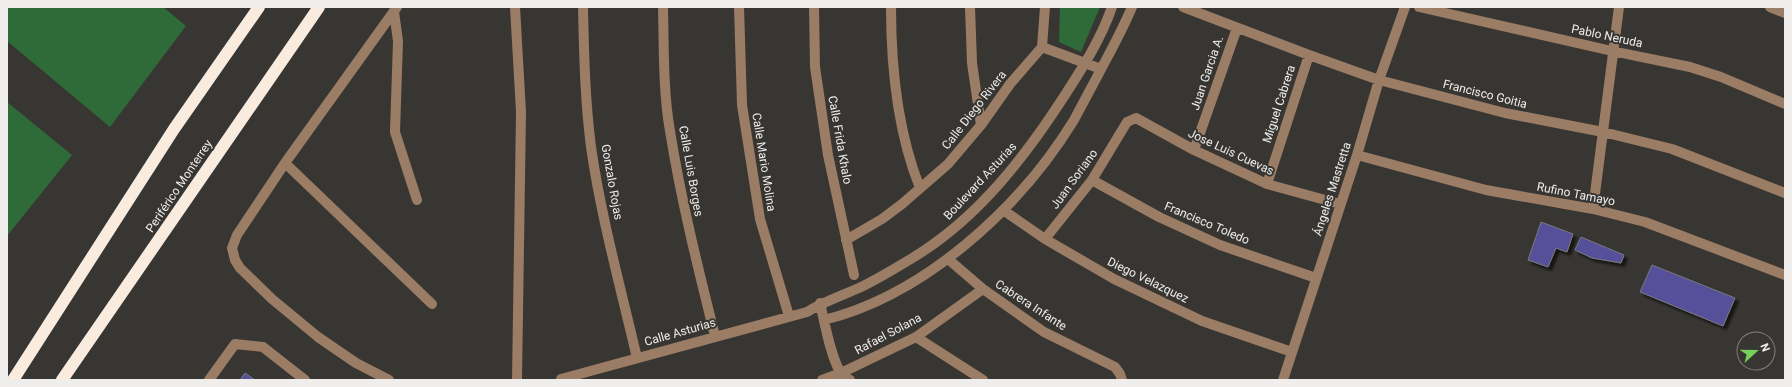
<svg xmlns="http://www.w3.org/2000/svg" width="1792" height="387" viewBox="0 0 1792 387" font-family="Roboto,sans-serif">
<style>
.green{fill:#2e6b39}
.building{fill:#56509a;stroke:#79797e;filter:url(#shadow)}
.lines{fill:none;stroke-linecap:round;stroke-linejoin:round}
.minor{stroke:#9b7c64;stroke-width:10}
.highway{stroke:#faebdf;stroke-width:12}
.labels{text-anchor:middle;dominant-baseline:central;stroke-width:4;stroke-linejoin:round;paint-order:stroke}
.street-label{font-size:12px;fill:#f0eeec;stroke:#383632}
</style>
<defs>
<filter id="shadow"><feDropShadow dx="3.5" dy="3.5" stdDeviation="1" flood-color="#0009"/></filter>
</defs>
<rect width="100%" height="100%" fill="#383632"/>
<path class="green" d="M7,7H163L186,26L110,127L7,41Z
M1060,7H1100L1081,52L1059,42Z
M7,102L72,155L7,236Z"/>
<path class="building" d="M1541,222L1573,234L1567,252L1556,248L1548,267L1528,260Z
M1581,237L1624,255L1621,263L1592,258L1575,250Z
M1652,265L1735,298L1723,326L1640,292Z
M245,373L255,380H240Z"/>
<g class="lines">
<path class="minor" d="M515,7L521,112L517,380
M583,7C584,54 585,100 591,147C601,217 621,289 637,358
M663,7C664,48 663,91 670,131C681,200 698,268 715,336
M739,7L742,105L760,219L789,316
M814,7L815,67L828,155L854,275
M891,7C891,68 897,131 920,188
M970,7L972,63L981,125
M1183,7L1309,55L1379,80L1505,113L1603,132L1672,149L1785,193
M1419,7L1612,51L1690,67L1721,77L1785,104
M1770,7L1785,13
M394,12L398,41L395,132L417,200
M1042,47L1101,69
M1194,150L1237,28
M1357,155L1486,190L1593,209L1645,222L1785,275
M285,163L432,304
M1092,180L1159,217L1220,245L1316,278
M1267,184L1309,55
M1593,209L1619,7
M1003,210L1045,239L1114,279L1202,321L1292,352
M1045,239L1092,180L1127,122L1136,118L1194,150L1267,184L1340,204
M846,240L882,219L902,204L948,164L981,125L1010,84L1042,47L1045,7
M948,259L983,289L1044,332L1115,367L1120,374L1122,380
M820,303C825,324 830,354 840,372C842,375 847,378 850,380
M824,320C925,295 1020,208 1074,120C1082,105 1090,90 1098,75C1110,52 1122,31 1132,7
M916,337L983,380
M561,379L807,312C823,302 841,296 859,288C878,279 896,268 914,257C978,218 1025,157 1065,95C1083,67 1101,39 1112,7
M209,380L235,344L263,347L305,380
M389,380L356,363L318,337L272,299L240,268L235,260L232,248L237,235L285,163L397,7
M822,380L841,373L916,337L983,289
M1283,380L1357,155L1379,80L1405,7"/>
<path class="highway" d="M13,380L174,129L259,7
M62,380L319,7"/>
</g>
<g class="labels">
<g class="street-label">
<text transform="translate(1607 36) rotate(12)">Pablo Neruda</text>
<text transform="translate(1207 73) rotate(-71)">Juan Garcia A.</text>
<text transform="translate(1485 94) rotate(14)">Francisco Goitia</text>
<text transform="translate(1279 104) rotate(-72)">Miguel Cabrera</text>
<text transform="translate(974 110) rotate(-52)">Calle Diego Rivera</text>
<text transform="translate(840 140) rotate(80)">Calle Frida Khalo</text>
<text transform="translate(1231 152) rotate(25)">Jose Luis Cuevas</text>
<text transform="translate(764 162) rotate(81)">Calle Mario Molina</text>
<text transform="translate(691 171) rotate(80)">Calle Luis Borges</text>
<text transform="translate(1074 179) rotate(-54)">Juan Soriano</text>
<text transform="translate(980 181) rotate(-47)">Boulevard Asturias</text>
<text transform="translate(612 182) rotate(80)">Gonzalo Rojas</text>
<text transform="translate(179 186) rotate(-56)">Periférico Monterrey</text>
<text transform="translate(1332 189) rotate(-72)">Ángeles Mastretta</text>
<text transform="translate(1576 194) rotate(11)">Rufino Tamayo</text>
<text transform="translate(1207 223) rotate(23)">Francisco Toledo</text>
<text transform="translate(1148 280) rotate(26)">Diego Velazquez</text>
<text transform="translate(1031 305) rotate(33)">Cabrera Infante</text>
<text transform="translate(680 332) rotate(-16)">Calle Asturias</text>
<text transform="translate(888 334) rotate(-28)">Rafael Solana</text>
</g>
</g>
<rect width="1792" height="387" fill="none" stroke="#f0eeec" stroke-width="16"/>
<g transform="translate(1756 351) rotate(69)"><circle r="19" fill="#383632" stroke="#82807c"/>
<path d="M0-3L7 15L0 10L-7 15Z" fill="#76d25a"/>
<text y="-6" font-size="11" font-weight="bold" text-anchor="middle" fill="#f0eeec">N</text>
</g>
</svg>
